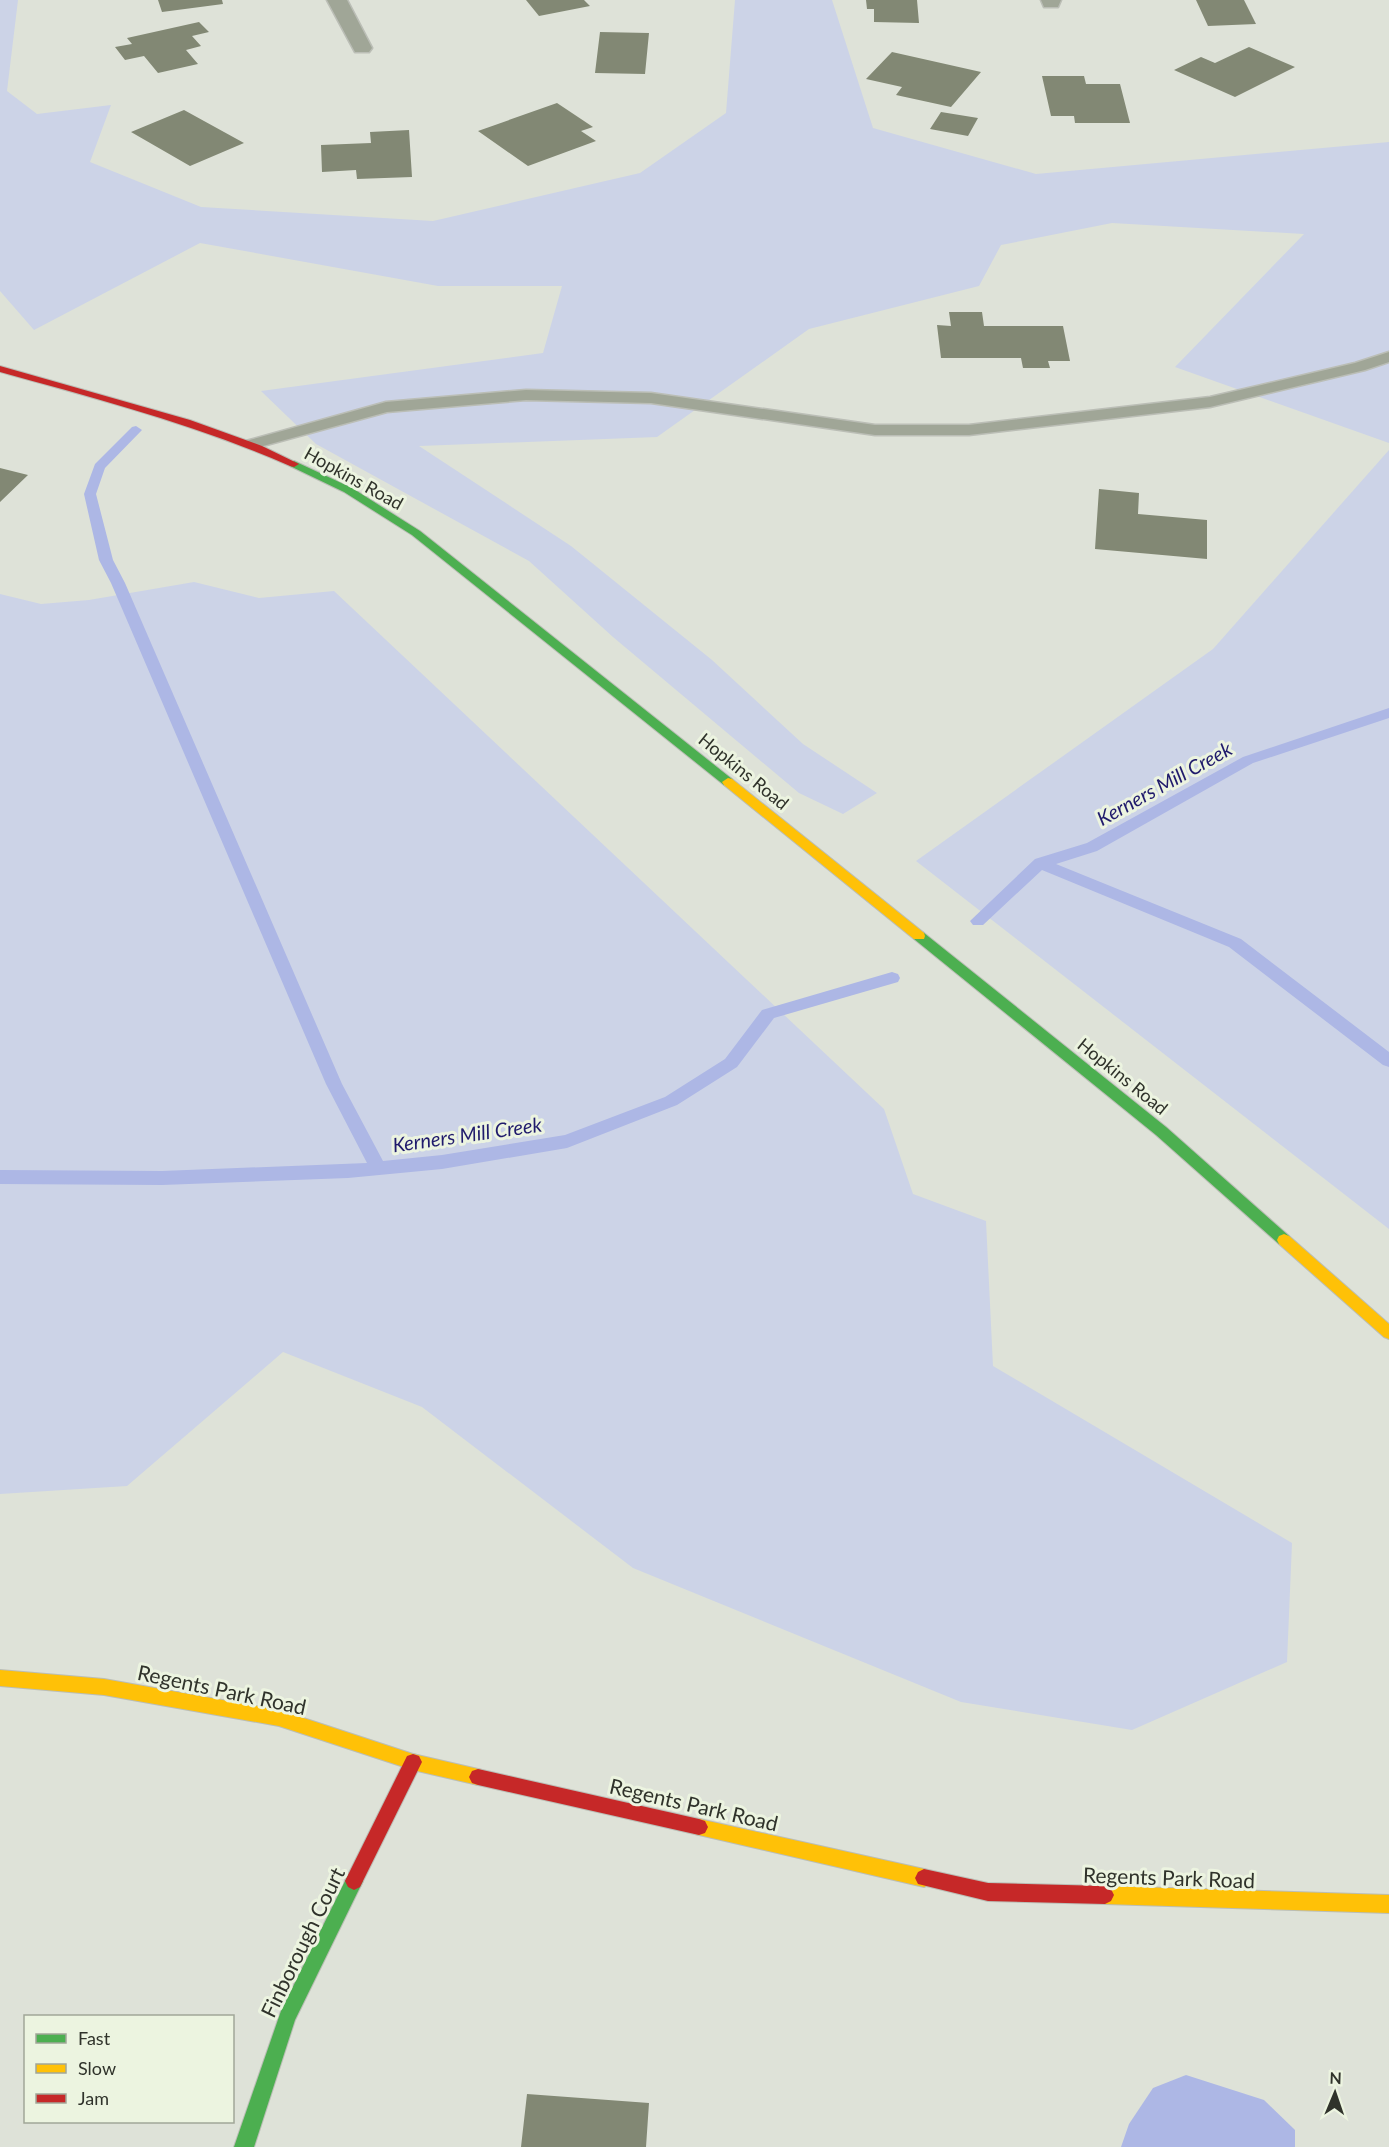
<svg xmlns="http://www.w3.org/2000/svg" width="1389" height="2147" viewBox="0 0 1389 2147" font-family="Lato,sans-serif">
<style>
.green{fill:#ccd3e7}
.water{fill:#adb7e5}
.lines{fill:none;stroke-linecap:round;stroke-linejoin:round}
.stream{fill:#adb7e5;fill-rule:evenodd}
.building{fill:#828874}
.lane-casing{stroke:#bbbeb6;stroke-width:3}
.street-casing{stroke:#bbbeb6;stroke-width:3}
.fast-casing{stroke:#bbbeb6;stroke-width:2}
.slow-casing{stroke:#bbbeb6;stroke-width:2}
.jam-casing{stroke:#bbbeb6;stroke-width:2}
.lane{fill:#a0a697;fill-rule:evenodd}
.street{fill:#a0a697;fill-rule:evenodd}
.fast{fill:#4caf50;fill-rule:evenodd}
.slow{fill:#ffc107;fill-rule:evenodd}
.jam{fill:#c62828;fill-rule:evenodd}
.labels{text-anchor:middle;dominant-baseline:central;stroke-width:6;stroke-linejoin:round;paint-order:stroke}
.street-label{font-size:18px;fill:#30332b;stroke:#ecf4e0}
.water-label{font-size:20px;font-style:italic;fill:#201b6c;stroke:#ecf4e0}
.near-street-label{font-size:21px;fill:#30332b;stroke:#ecf4e0}
</style>
<rect width="100%" height="100%" fill="#dee2d8"/>
<path class="green" d="M0,0H18L7,91L37,114L111,105L90,162L201,207L433,221L640,173L726,113L735,0H832L873,128L1036,174L1389,142V443L1175,367L1304,234L1112,223L1001,245L979,286L809,329L657,437L419,446L571,546L712,660L803,744L877,793L843,814L799,793L613,637L529,561L316,444L261,391L543,353L562,286H438L200,243L34,330L0,291Z
M1389,450V1229L916,861L1213,649Z
M194,582L259,598L334,591L884,1109L913,1194L986,1221L993,1366L1292,1543L1287,1662L1132,1730L961,1702L633,1568L422,1407L283,1352L127,1486L0,1494V594L41,604L89,600Z"/>
<path class="water" d="M1186,2075L1264,2100L1295,2130V2147H1121L1129,2124L1153,2088Z"/>
<g class="lines">
<path class="stream" d="M136,426L142,430L105,468L96,494L113,560L125,583L342,1084L383,1161L442,1155L565,1135L665,1097L725,1059L762,1010L892,972L898,974L900,978L898,982L774,1018L737,1067L677,1105L567,1148L442,1169L348,1178L162,1185L0,1184V1170L162,1171L367,1163L326,1084L111,583L99,560L84,494L95,464L132,427Z
M1389,708V718L1253,763L1097,851L1056,864L1241,939L1389,1052V1067L1383,1065L1229,947L1042,870L983,925H973L970,921L1035,859L1087,843L1243,757Z"/>
</g>
<path class="building" d="M158,0H222L223,4L162,12Z
M526,0H584L590,6L539,16Z
M866,0H917L919,23L874,22V9H867Z
M1196,0H1244L1256,24L1208,26Z
M199,22L209,32L192,36L201,46L186,50L198,64L158,73L144,56L125,60L115,47L132,44L127,38Z
M600,32L649,33L645,74L595,73Z
M1249,47L1295,67L1235,97L1174,70L1201,57L1215,63Z
M892,52L981,72L951,107L896,95L902,87L866,79Z
M1042,76H1084L1086,84H1120L1130,123H1075L1074,116H1051Z
M557,103L593,127L581,131L596,141L528,166L478,131Z
M184,110L244,143L190,166L131,132Z
M941,112L978,118L968,136L930,129Z
M409,130L412,177L357,179L356,170L322,172L321,145L371,143L370,132Z
M949,312H982L984,326H1063L1070,361H1048L1050,368H1023L1021,358H941L937,325L951,326Z
M0,468L28,475L0,502Z
M1099,489L1139,493L1138,514L1207,520V559L1095,549Z
M527,2094L649,2103L646,2147H521Z"/>
<g class="lines">
<defs>
<path id="lane" d="M1389,352V362L1365,370L1210,407L969,435H875L651,403L526,400L387,412L252,449L244,444L246,441L386,402L526,390L651,393L875,425H969L1210,397L1355,363Z"/>
<path id="street" d="M327,0H347L372,48L369,52H355Z
M1041,0H1061L1058,7H1044Z"/>
<path id="fast" d="M294,461L352,488L420,531L732,779L734,782L732,785H724L412,535L344,492L290,466L289,464Z
M919,931L924,933L1166,1127L1289,1236L1291,1240L1289,1244H1279L1156,1135L914,939L913,936L914,933Z
M354,1872L360,1875L363,1881L295,2020L254,2147H234L281,2011L348,1875Z"/>
<path id="slow" d="M728,778L732,779L924,933L925,936L924,939H914L724,785L722,782Z
M1284,1234L1289,1236L1389,1324V1339L1384,1337L1279,1244L1277,1240L1279,1236Z
M0,1670L104,1679L279,1710L413,1754L478,1769L484,1771L487,1777L484,1783L478,1785L413,1770L279,1726L104,1695L0,1686Z
M699,1819L924,1869L930,1872L933,1878L930,1884L924,1887L699,1835L693,1833L690,1827L693,1821Z
M1105,1886L1389,1895V1913L1105,1904L1099,1901L1096,1895L1099,1889Z"/>
<path id="jam" d="M0,366L190,420L262,446L299,464L294,467L290,466C197,425 98,399 0,372Z
M413,1754L419,1756L422,1762L419,1768L360,1887L354,1890L348,1887L345,1881L348,1875L407,1756Z
M478,1769L699,1819L705,1821L708,1827L705,1833L699,1835L478,1785L472,1783L469,1777L472,1771Z
M924,1869L988,1883L1105,1886L1111,1889L1114,1895L1111,1901L1105,1904L988,1901L918,1884L915,1878L918,1872Z"/>
</defs>
<use href="#lane" class="lane-casing"/>
<use href="#street" class="street-casing"/>
<use href="#fast" class="fast-casing"/>
<use href="#slow" class="slow-casing"/>
<use href="#jam" class="jam-casing"/>
<use href="#lane" class="lane"/>
<use href="#street" class="street"/>
<use href="#fast" class="fast"/>
<use href="#slow" class="slow"/>
<use href="#jam" class="jam"/>
</g>
<g class="labels">
<g class="street-label">
<text transform="translate(354 478) rotate(29)">Hopkins Road</text>
<text transform="translate(744 771) rotate(39)">Hopkins Road</text>
<text transform="translate(1123 1076) rotate(39)">Hopkins Road</text>
</g>
<g class="water-label">
<text transform="translate(1164 783) rotate(-29)">Kerners Mill Creek</text>
<text transform="translate(467 1134) rotate(-8)">Kerners Mill Creek</text>
</g>
<g class="near-street-label">
<text transform="translate(222 1689) rotate(12)">Regents Park Road</text>
<text transform="translate(694 1804) rotate(13)">Regents Park Road</text>
<text transform="translate(1169 1877) rotate(2)">Regents Park Road</text>
<text transform="translate(302 1942) rotate(-64)">Finborough Court</text>
</g>
</g>
<rect x="24" y="2015" width="210" height="108" fill="#ecf4e0" stroke="#a1a798" stroke-width="1.5"/>
<rect x="36" y="2034" width="30" height="9" fill="#4caf50" stroke="#a1a798" stroke-width="1.5"/>
<text x="78" y="2045" font-size="18" fill="#30332b">Fast</text>
<rect x="36" y="2064" width="30" height="9" fill="#ffc107" stroke="#a1a798" stroke-width="1.5"/>
<text x="78" y="2075" font-size="18" fill="#30332b">Slow</text>
<rect x="36" y="2094" width="30" height="9" fill="#c62828" stroke="#a1a798" stroke-width="1.5"/>
<text x="78" y="2105" font-size="18" fill="#30332b">Jam</text>
<g transform="translate(1335 2093) rotate(2)" stroke="#ecf4e0" stroke-width="4.5" paint-order="stroke">
<path d="M0-4.5L10 22L0 15L-10 22Z" fill="#30332b"/>
<text y="-9" font-size="16" font-weight="bold" text-anchor="middle" fill="#30332b">N</text>
</g>
</svg>
